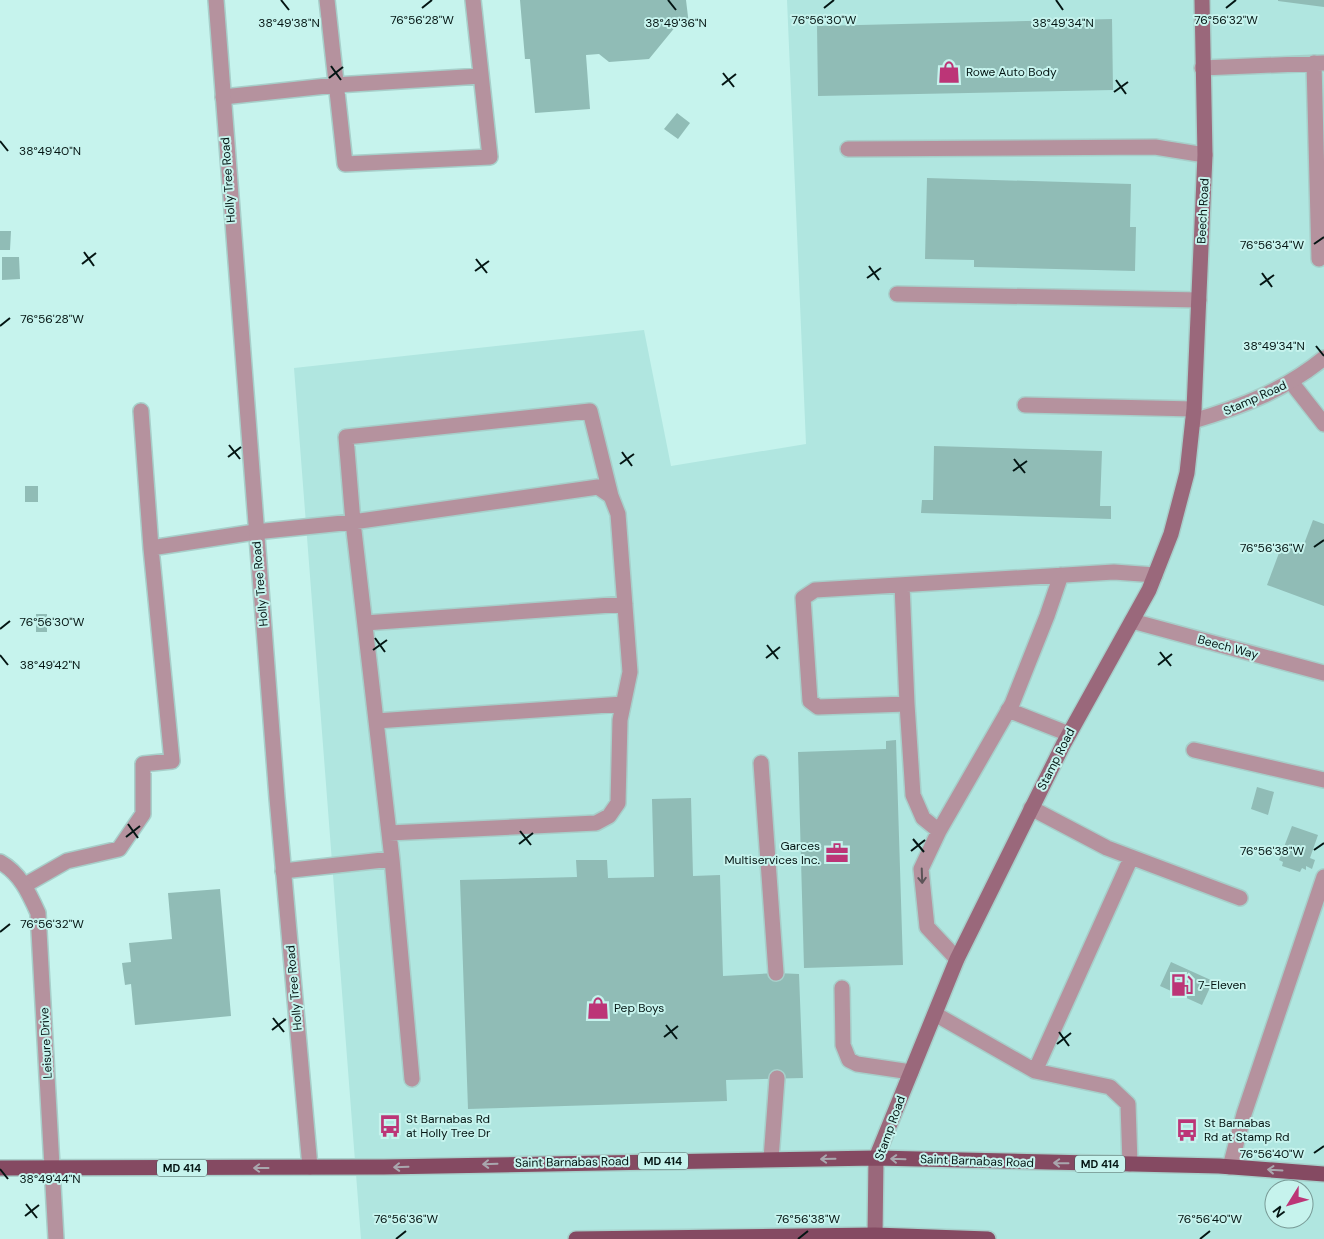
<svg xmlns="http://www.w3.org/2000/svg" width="1324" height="1239" viewBox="0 0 1324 1239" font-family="'DM Sans',sans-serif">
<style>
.built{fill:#b0e6e0;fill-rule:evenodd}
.building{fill:#90bcb6}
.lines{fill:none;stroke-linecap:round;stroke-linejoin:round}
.lane-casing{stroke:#a7cfca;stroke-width:18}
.street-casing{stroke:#a7cfca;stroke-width:18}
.secondary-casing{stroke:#a7cfca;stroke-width:18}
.primary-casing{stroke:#a7cfca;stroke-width:18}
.lane{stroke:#b5929e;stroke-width:15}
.street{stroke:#b5929e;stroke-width:15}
.secondary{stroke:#9a687b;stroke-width:15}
.primary{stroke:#854a62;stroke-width:15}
.oneway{stroke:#5c5458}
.oneway2{stroke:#a9a7ae}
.ticks{fill:none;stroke:#041513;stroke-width:2}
.labels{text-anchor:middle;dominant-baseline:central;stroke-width:4;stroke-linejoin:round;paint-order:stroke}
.shield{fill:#c6f3ed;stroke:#3e5854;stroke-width:1}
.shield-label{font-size:11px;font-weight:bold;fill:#041513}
.poi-label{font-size:12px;fill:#041513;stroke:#c6f3ed;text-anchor:start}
.street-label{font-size:12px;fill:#041513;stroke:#c6f3ed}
.ticks-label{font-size:12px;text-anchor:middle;fill:#041513;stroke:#c6f3ed;stroke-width:4;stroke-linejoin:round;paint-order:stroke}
</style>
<rect width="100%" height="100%" fill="#c6f3ed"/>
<path class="built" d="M787,0H1324V1239H361L294,368L644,330L671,466L806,444ZM1274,1189H1304V1219H1274Z"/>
<path class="building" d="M520,0H686L689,25L676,26L649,59L609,62L599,54L586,55L590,109L535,113L530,59H525Z
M1278,0H1324V7L1278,1Z
M1112,19L1113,90L818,96L817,26Z
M677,113L690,123L678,139L664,129Z
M927,178L1131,184L1130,227H1136L1135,271L974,267V260L925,259Z
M0,231H11L10,250H0Z
M2,257H19L20,279L2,280Z
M934,446L1102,451L1100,506H1111V519L921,513L922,500H933Z
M25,486H38V502H25Z
M1313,520L1324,524V606L1267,585L1282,545L1301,552Z
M36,614H47V632H36Z
M896,740L903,965L804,968L798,752L886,749V741Z
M1257,787L1274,792L1268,815L1251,809Z
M691,798L693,876L720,875L723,976L776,973L799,974L803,1078L726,1080L727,1101L468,1109L460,880L577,877L576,860H607L608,878L654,877L652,799Z
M1292,826L1318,835L1310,858L1315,860L1312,869L1306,866V870L1302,868L1300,872L1282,866L1283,862L1279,860Z
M220,889L231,1016L135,1025L131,984L125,985L122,963L131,962L129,943L172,939L168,893Z
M1171,962L1213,981L1202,1005L1160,986Z"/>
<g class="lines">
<defs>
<path id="lane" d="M327,0L345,164L490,157L473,0
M1314,63L1319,259
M1202,68L1323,63
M223,97L336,85L481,76
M848,149L1155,147L1205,155
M897,294L1199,300
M1291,382L1324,424
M1025,405L1194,409
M141,411L151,548
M902,585L907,704
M365,623L625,604
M1008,710L1069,734
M376,721L623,704
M1194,750L1324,780
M761,763L776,973
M1031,808L1107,848L1240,898
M939,831L923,818L913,795L907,704L818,707L810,701L803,598L815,590L1114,572L1155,575
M389,833L596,823L609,816L618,803L620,720L630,672L618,514L611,496L598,487L353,522L346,437L590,411L611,496
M283,871L392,859L412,1079
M25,885L67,861L119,849L143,814V764L172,761L151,548L255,532L353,522L392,859
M957,959L927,927L921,869L939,831L1012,704L1047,616L1061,575
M842,988L843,1045L849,1060L857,1064L911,1072
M935,1014L1035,1071
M771,1159L777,1078
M1130,1164L1128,1104L1110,1087L1035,1071L1131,858
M1230,1167L1244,1114L1324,877"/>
<path id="street" d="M216,0L277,798L310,1167
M1193,421C1241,407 1285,390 1324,358
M1132,621L1324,673
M0,862C20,873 29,893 38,913L56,1239"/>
<path id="secondary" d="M875,1235L876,1158L957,959L1063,745L1149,590L1171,534L1187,473L1194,409L1205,155L1202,0"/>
<path id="primary" d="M0,1168L384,1167L876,1158L1219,1166L1324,1174
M576,1239L875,1235L988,1239"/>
</defs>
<use href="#lane" class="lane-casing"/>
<use href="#street" class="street-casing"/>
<use href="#secondary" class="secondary-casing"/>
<use href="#primary" class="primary-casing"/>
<use href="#lane" class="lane"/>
<use href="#street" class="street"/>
<use href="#secondary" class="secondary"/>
<use href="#primary" class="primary"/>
</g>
<defs><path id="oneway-shaft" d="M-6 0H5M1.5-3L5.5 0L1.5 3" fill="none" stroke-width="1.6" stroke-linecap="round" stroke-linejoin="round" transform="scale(1.25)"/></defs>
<use class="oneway" href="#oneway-shaft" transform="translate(922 876) rotate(88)"/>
<g class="oneway2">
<use href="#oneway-shaft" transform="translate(828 1159) rotate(179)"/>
<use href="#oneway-shaft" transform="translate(898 1159) rotate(-178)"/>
<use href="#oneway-shaft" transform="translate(1061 1163) rotate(-179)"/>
<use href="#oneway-shaft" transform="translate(490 1164) rotate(178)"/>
<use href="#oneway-shaft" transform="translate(401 1167) rotate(178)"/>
<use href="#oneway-shaft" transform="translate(261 1168) rotate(180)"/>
<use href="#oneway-shaft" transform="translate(1275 1170) rotate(-176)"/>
</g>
<path class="ticks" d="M281,0L289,10M668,0L676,10M1056,0L1063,10M422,8L432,0M824,8L834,0M1226,8L1236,0M331,66L341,80M723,73L734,87M329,78L343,67M1116,80L1126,94M722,85L736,74M1114,92L1128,82M0,141L8,151M1314,244L1324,237M84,252L94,266M476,259L487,273M82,264L96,253M869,266L879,280M475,271L489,261M1262,273L1272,287M867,278L881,268M1260,285L1274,275M0,326L10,318M1316,346L1324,356M229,445L240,459M622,452L632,466M228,457L241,447M1014,459L1025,473M620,464L634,454M1013,471L1027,461M1314,547L1324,540M0,629L10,621M375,638L385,652M767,645L778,659M373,650L387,640M1160,652L1171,666M0,655L8,665M766,658L780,647M1158,665L1172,654M128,824L138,838M520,831L531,845M126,837L140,826M913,839L924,852M519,844L533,833M1314,850L1324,843M911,851L925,840M0,932L10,924M273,1018L284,1032M666,1025L677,1039M272,1030L286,1019M1059,1032L1069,1046M664,1037L678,1026M1057,1044L1071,1033M1314,1153L1324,1146M0,1169L8,1179M26,1204L37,1218M25,1216L39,1205M396,1239L406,1231M798,1239L808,1231M1200,1239L1210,1231"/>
<defs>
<symbol id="shop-bare" viewBox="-9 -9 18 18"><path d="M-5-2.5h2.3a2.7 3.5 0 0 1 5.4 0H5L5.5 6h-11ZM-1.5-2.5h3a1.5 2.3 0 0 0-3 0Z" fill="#bc3577" stroke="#c6f3ed" stroke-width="2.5" paint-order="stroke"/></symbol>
<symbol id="office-bare" viewBox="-9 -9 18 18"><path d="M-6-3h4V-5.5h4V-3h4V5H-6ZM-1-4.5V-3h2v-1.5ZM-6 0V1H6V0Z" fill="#bc3577" stroke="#c6f3ed" stroke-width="2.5" paint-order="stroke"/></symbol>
<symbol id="fuel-bare" viewBox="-9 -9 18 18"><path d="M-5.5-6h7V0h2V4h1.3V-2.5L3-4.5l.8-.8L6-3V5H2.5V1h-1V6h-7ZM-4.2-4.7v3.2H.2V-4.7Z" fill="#bc3577" stroke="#c6f3ed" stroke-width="2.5" paint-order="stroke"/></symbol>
<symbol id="bus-bare" viewBox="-9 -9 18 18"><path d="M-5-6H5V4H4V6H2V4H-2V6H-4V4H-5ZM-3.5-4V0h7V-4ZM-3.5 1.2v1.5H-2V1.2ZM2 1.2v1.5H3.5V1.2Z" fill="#bc3577" stroke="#c6f3ed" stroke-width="2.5" paint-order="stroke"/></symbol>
</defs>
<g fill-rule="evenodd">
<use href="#shop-bare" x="933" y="56" width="32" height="32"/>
<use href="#office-bare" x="821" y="837" width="32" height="32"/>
<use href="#fuel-bare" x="1166" y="969" width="32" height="32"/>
<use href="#shop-bare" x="582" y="992" width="32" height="32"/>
<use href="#bus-bare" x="374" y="1110" width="32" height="32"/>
<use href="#bus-bare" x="1171" y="1114" width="32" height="32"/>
</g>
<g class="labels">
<g class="shield">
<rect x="638" y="1152.5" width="50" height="17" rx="4"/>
<rect x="1075" y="1155.5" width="50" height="17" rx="4"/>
<rect x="157" y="1159.5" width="50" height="17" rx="4"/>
</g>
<g class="shield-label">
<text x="663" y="1161">MD 414</text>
<text x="1100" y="1164">MD 414</text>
<text x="182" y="1168">MD 414</text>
</g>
<g class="poi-label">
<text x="966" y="72">Rowe Auto Body</text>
<text x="820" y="846" text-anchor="end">Garces<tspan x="820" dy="14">Multiservices Inc.</tspan></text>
<text x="1198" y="985">7-Eleven</text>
<text x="614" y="1008">Pep Boys</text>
<text x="406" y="1119">St Barnabas Rd<tspan x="406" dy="14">at Holly Tree Dr</tspan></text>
<text x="1204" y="1123">St Barnabas<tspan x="1204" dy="14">Rd at Stamp Rd</tspan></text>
</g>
<g class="street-label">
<text transform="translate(228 180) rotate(-94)">Holly Tree Road</text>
<text transform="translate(1203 211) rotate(-87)">Beech Road</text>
<text transform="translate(1255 398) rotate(-24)">Stamp Road</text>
<text transform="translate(260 584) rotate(-95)">Holly Tree Road</text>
<text transform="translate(1228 647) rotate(15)">Beech Way</text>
<text transform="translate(1056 759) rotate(-63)">Stamp Road</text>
<text transform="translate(294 988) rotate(-95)">Holly Tree Road</text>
<text transform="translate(46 1043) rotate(-93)">Leisure Drive</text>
<text transform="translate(890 1128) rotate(-70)">Stamp Road</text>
<text transform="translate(977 1161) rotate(2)">Saint Barnabas Road</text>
<text transform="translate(572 1162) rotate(-1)">Saint Barnabas Road</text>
</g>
</g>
<g class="ticks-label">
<text x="824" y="24">76°56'30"W</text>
<text x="422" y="24">76°56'28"W</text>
<text x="1226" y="24">76°56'32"W</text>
<text x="289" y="27">38°49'38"N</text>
<text x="676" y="27">38°49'36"N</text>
<text x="1063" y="27">38°49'34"N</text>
<text x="50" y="155">38°49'40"N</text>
<text x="1272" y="249">76°56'34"W</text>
<text x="52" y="323">76°56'28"W</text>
<text x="1274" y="350">38°49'34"N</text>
<text x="1272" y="552">76°56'36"W</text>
<text x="52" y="626">76°56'30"W</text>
<text x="50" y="669">38°49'42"N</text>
<text x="1272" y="855">76°56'38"W</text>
<text x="52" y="928">76°56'32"W</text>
<text x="1272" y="1158">76°56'40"W</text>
<text x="50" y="1183">38°49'44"N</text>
<text x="406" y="1223">76°56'36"W</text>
<text x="808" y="1223">76°56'38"W</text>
<text x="1210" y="1223">76°56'40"W</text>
</g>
<g transform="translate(1289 1204) rotate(233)"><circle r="24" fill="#c6f3ed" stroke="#789a96"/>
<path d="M0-4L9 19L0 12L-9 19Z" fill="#bc3577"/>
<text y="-8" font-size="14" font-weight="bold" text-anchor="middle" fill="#041513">N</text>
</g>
</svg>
